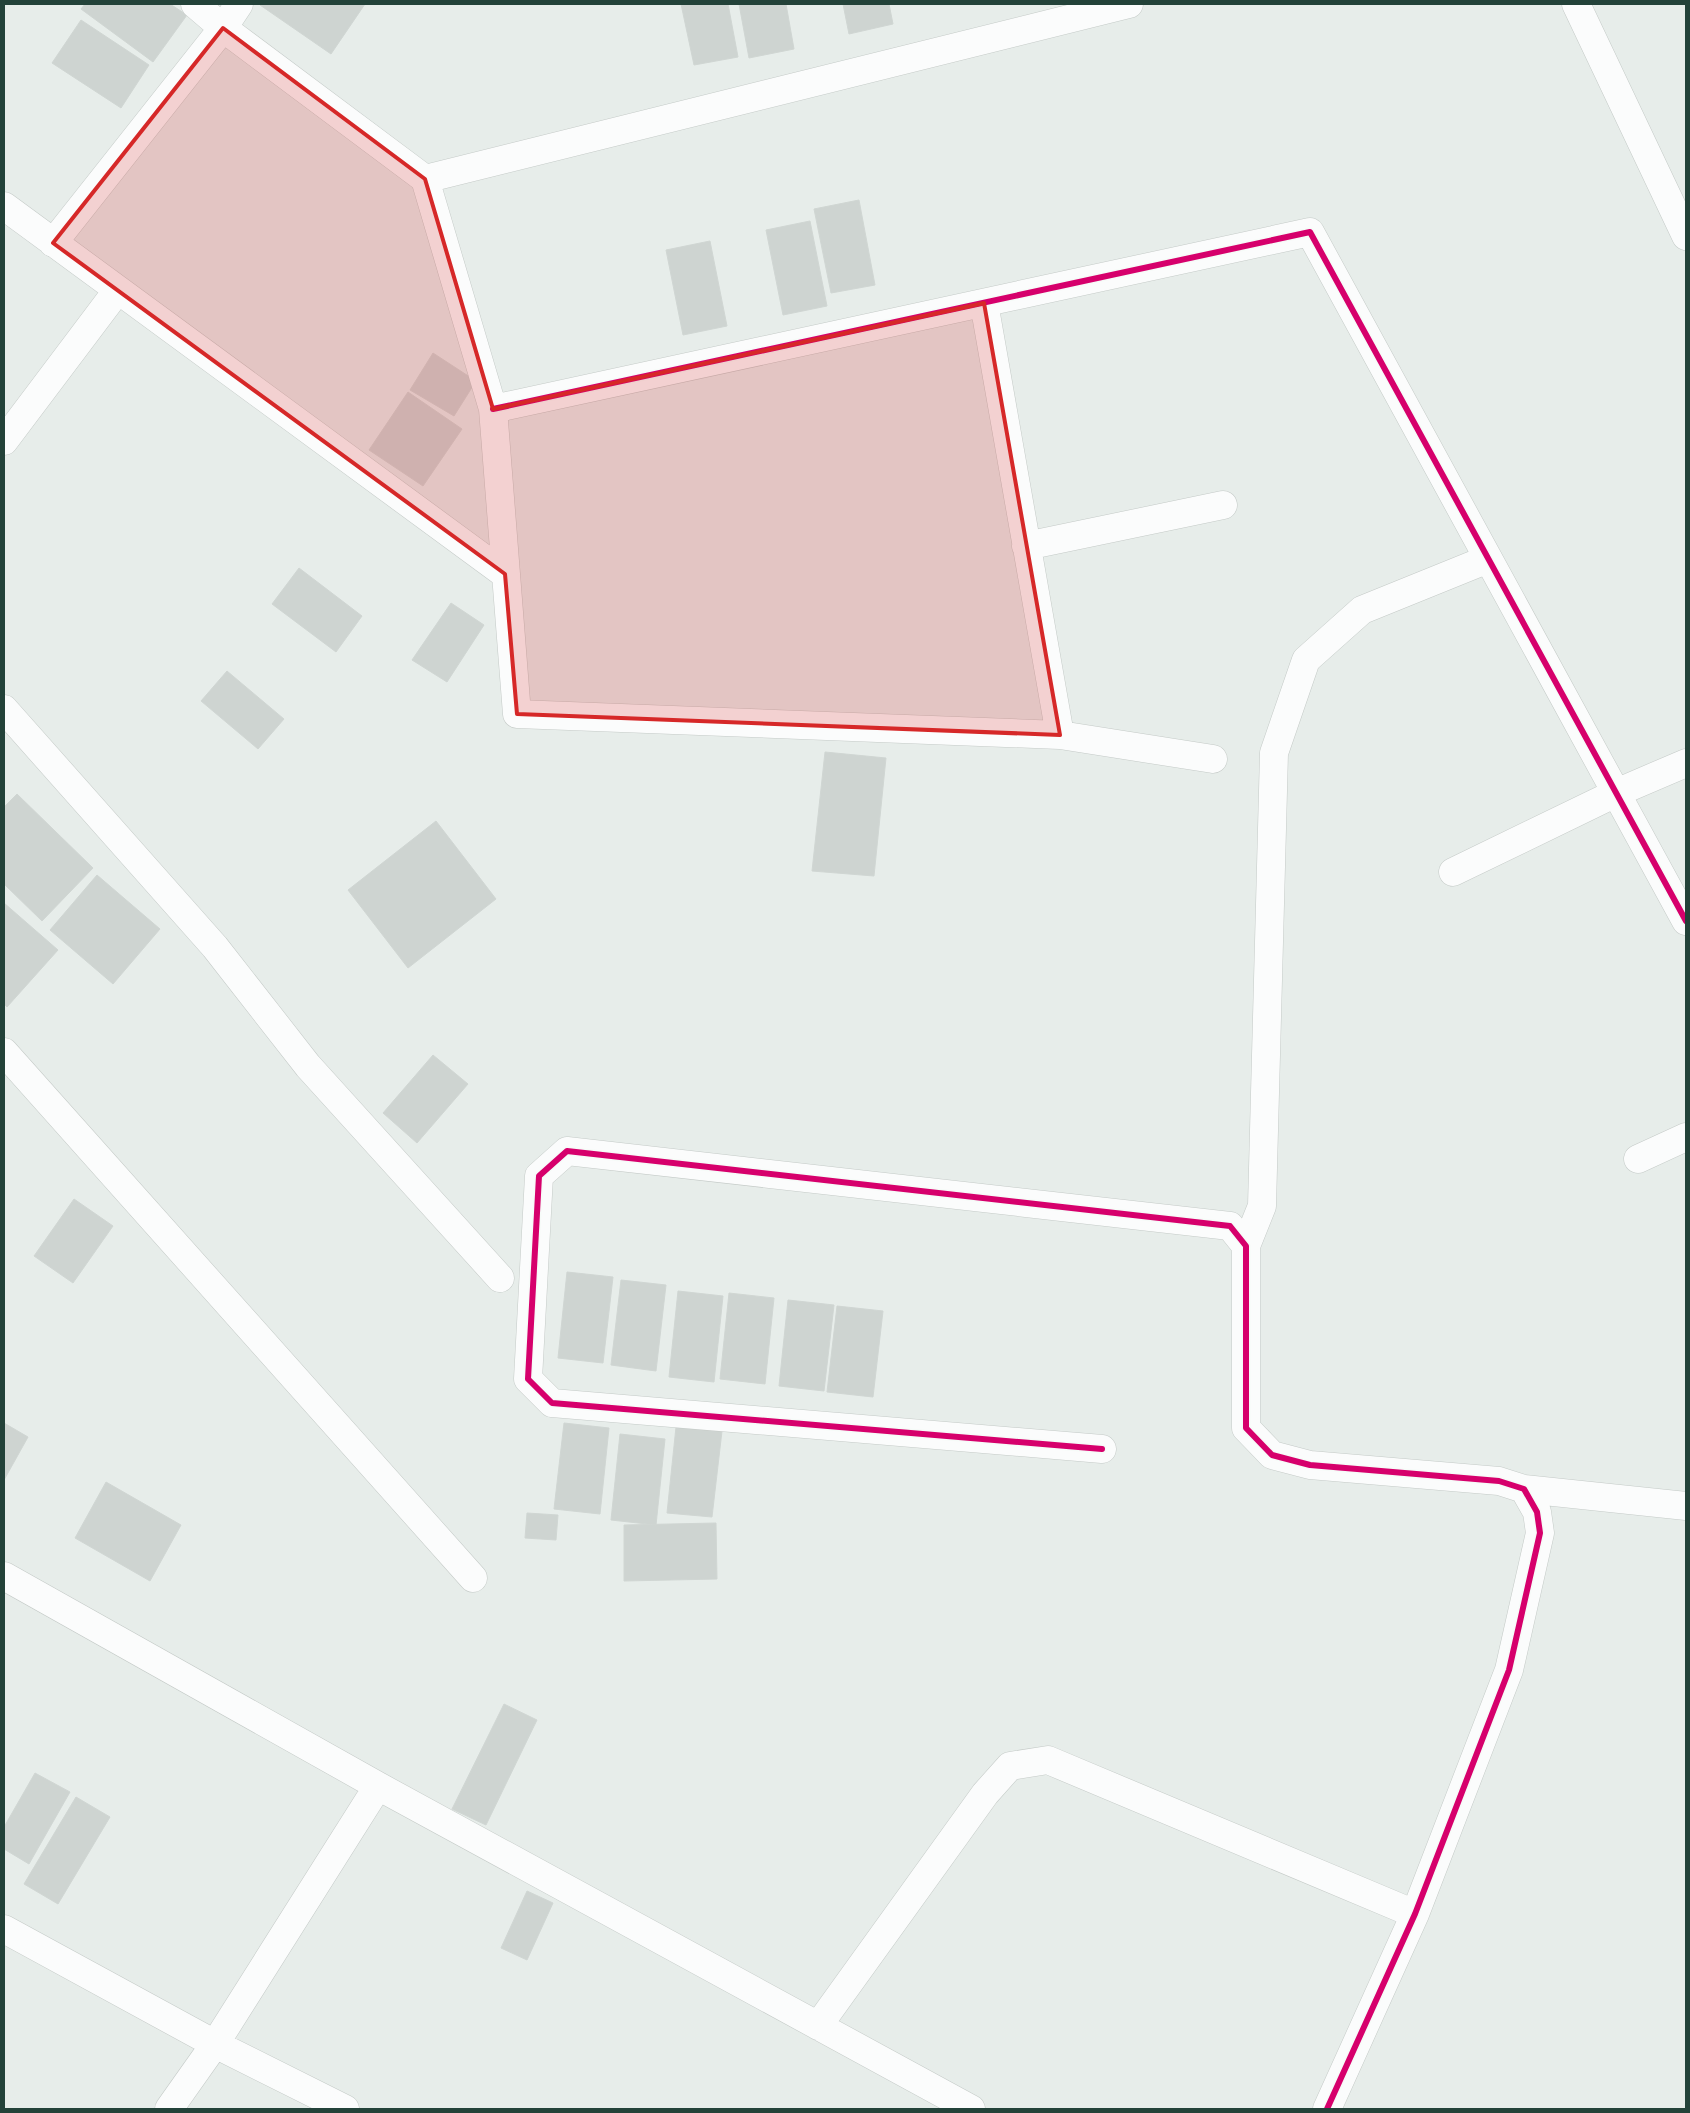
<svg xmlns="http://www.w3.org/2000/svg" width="1690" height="2113" viewBox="0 0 1690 2113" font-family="'Fira Sans',sans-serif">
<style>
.building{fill:#ced4d1;stroke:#d0d6d3}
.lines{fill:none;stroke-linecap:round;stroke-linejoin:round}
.street-casing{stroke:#c4cac7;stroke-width:29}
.street{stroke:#fbfcfc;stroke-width:28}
.cycleway-casing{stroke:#f6fbf8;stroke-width:9}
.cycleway{stroke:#d6006c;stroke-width:6}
.marked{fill:#d62828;fill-opacity:0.2;stroke:#d62828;stroke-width:4;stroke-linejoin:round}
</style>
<rect width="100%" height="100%" fill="#e7edea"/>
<path class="building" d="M85,4H170L187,15L153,62L81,9Z
M262,4H365L331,54L260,5Z
M681,4H728L738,57L694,65Z
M739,4H786L794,49L749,58Z
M843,4H889L893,24L849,34Z
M81,20L149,65L121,108L52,63Z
M859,200L875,285L831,293L814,209Z
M810,221L827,306L783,315L766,230Z
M710,241L727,326L683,335L666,250Z
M433,353L476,381L454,416L410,390Z
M408,392L462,429L423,486L369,450Z
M299,568L362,616L336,652L272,604Z
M451,603L484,625L447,682L412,660Z
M227,671L284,719L258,749L201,701Z
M825,752L886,758L874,876L812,871Z
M17,794L93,868L42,921L4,884V807Z
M436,821L496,899L408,968L348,890Z
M97,875L160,929L113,984L50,930Z
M4,903L58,950L7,1007L4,1004Z
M433,1055L468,1084L417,1143L383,1113Z
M74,1199L113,1226L73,1283L34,1256Z
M567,1272L613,1277L603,1363L558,1358Z
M621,1280L666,1285L656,1371L611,1365Z
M678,1291L723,1296L714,1382L669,1377Z
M729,1293L774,1298L765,1384L720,1379Z
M788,1300L834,1305L824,1391L779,1386Z
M837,1306L883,1311L873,1397L827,1392Z
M4,1423L28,1437L4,1480Z
M564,1423L609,1428L600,1514L554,1509Z
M676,1427L722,1431L712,1517L667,1513Z
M620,1434L665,1439L656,1525L611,1520Z
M106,1482L181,1525L150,1581L75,1538Z
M527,1513L558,1515L556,1540L525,1538Z
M716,1523L717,1579L624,1581V1525Z
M504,1704L537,1720L486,1825L452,1809Z
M35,1773L70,1792L29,1864L4,1849V1827Z
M76,1797L110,1817L58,1904L24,1884Z
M527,1891L553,1903L527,1960L501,1948Z"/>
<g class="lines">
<defs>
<path id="street" d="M195,4L223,28L425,179L493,409L517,714L1060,735L1213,759
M1576,4L1686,236
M425,179L1129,4
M4,206L505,574
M53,243L223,28L239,4
M984,303L1060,735
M493,409L1310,232L1686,921
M4,441L117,291
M1026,546L1223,505
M4,709L215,947L308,1066L500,1278
M1453,872L1616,793L1686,763
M4,1052L473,1578
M1638,1159L1686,1137
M1246,1246L1262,1206L1274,753L1306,660L1362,610L1488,559
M1102,1449L552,1403L528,1379L539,1176L567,1151L1230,1226L1246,1246V1428L1272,1455L1310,1465L1499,1481L1524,1489L1537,1512L1540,1533L1509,1670L1415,1914L1327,2109
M1524,1489L1686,1506
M4,1576L378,1786L971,2109
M4,1929L215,2044L345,2109
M818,2026L985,1794L1010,1766L1048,1760L1415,1914
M169,2109L215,2044L378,1786"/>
</defs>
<use href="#street" class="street-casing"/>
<use href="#street" class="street"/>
<defs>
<path id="cycleway" d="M493,409L1310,232L1686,921
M1102,1449L552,1403L528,1379L539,1176L567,1151L1230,1226L1246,1246V1428L1272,1455L1310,1465L1499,1481L1524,1489L1537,1512L1540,1533L1509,1670L1415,1914L1327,2109"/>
</defs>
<use href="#cycleway" class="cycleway-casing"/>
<use href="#cycleway" class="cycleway"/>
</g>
<path class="marked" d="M223,28L425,179L493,409L984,303L1060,735L517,714L505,574L53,243Z"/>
<rect width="1690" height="2113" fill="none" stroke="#234239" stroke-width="10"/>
</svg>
